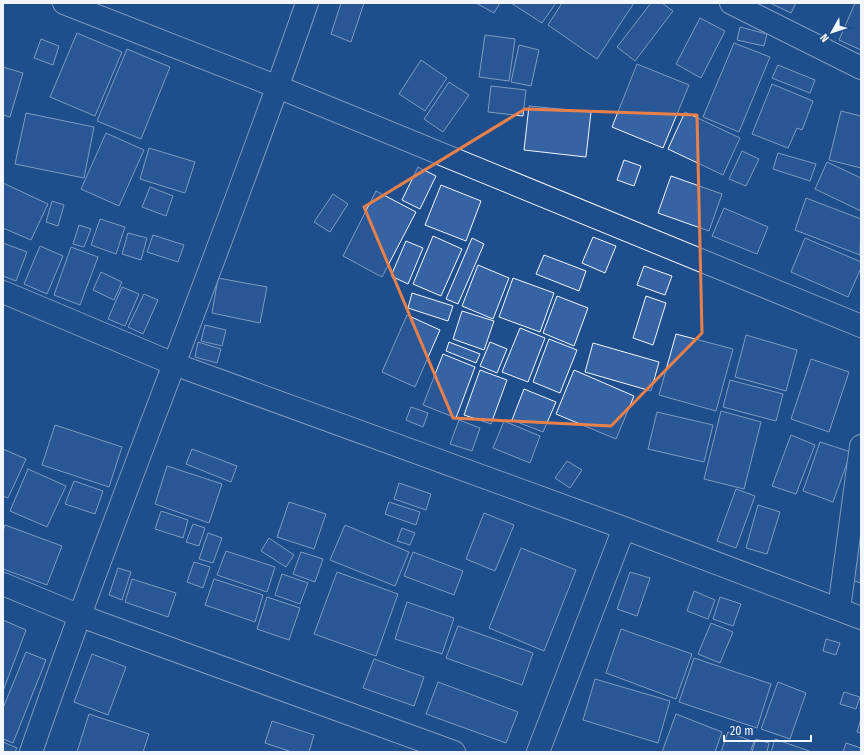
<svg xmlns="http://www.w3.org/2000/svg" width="864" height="755" viewBox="0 0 864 755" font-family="'Fira Sans Condensed',sans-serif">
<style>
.building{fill:#3563a3;stroke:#f2f6ff}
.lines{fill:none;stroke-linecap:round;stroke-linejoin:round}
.street-casing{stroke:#f2f6ff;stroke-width:24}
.street{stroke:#1f4e8c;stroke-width:22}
.marked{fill:none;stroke:#ea8049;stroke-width:3;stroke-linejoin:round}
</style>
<rect width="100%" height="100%" fill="#1f4e8c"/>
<path class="building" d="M341,3H364L351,42L331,34Z
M476,3H500L494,13Z
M511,3H556L542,23Z
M562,3H634L597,59L548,25Z
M651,3H662L673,11L635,61L617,47Z
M770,3H796L791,13Z
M855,3H861V50L839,40Z
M700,18L725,31L701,78L676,64Z
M740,27L767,34L764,46L737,40Z
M77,33L122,52L95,116L50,97Z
M485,35L515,39L509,81L479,77Z
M41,39L59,46L53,65L34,58Z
M734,43L770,57L739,132L703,117Z
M519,45L539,50L531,86L511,82Z
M127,49L170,67L141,139L97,121Z
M421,60L447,78L425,111L399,94Z
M637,64L689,85L663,148L612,127Z
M778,65L815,80L810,93L772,78Z
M3,67L23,73L10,117L3,115Z
M449,82L469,95L443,132L424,119Z
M772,84L813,101L802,130L797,128L788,148L752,134Z
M491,86L526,90L523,116L488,112Z
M529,106L591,112L586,157L524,150Z
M841,111L861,116V168L829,160Z
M685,112L740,138L723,175L668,149Z
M26,113L94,127L84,178L15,164Z
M106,133L144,150L119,206L81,189Z
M149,148L195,162L185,193L140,179Z
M742,151L759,159L746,186L729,179Z
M778,153L816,164L810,181L773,169Z
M624,160L641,166L634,186L617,180Z
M827,162L861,178V211L815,189Z
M418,167L436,176L420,209L402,200Z
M671,176L722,194L709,231L658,213Z
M3,183L48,204L31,240L3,228Z
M441,185L481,201L466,241L425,225Z
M150,187L173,196L166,216L142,207Z
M376,191L416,212L382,277L343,256Z
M333,194L348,204L330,232L314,222Z
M806,198L861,219L860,255L795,230Z
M52,201L64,205L58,226L46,222Z
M724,208L768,227L757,254L712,236Z
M100,219L125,227L116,254L91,245Z
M79,225L91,229L84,247L73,244Z
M128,233L147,238L141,260L122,254Z
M153,235L184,245L178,262L147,252Z
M433,236L462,249L441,296L413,284Z
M593,237L616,246L605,273L582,263Z
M472,238L484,244L458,304L446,299Z
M805,238L861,262V268L848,297L791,272Z
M406,241L423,248L408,284L391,276Z
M3,243L27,252L16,281L3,276Z
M40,246L63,256L47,294L24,284Z
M71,247L98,257L80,305L54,295Z
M544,255L586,271L579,291L536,274Z
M478,265L509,278L493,319L462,306Z
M644,266L672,276L665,295L637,285Z
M101,272L122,282L114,300L93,290Z
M218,278L267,287L260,323L212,313Z
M513,278L554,293L540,332L499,317Z
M122,287L139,294L125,326L108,319Z
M412,293L453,306L448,321L408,308Z
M144,294L158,300L143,334L128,327Z
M557,296L588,308L574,346L543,333Z
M646,296L666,303L653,345L633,338Z
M462,311L494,321L484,350L453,339Z
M407,315L440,330L415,387L382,372Z
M205,325L226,330L222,346L201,341Z
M520,328L545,338L528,382L502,372Z
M676,334L733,349L716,411L659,395Z
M746,335L797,350L786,391L735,377Z
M549,339L577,350L560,393L533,382Z
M198,342L221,349L217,363L195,357Z
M449,342L480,354L476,363L446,351Z
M490,342L507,349L497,373L480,366Z
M593,343L659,362L651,391L585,372Z
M443,354L475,367L456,418L423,405Z
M811,359L849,372L829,432L791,419Z
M480,370L507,380L491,424L464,415Z
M574,370L634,396L616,439L556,414Z
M730,380L783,394L776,421L723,407Z
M524,389L556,402L543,432L512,420Z
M411,407L428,413L423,427L406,420Z
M721,411L761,422L744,489L704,479Z
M657,412L713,425L704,462L648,449Z
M459,420L480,428L472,451L450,444Z
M504,421L540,436L530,463L493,448Z
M55,425L122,447L109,487L42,465Z
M791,435L815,445L796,494L772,486Z
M820,442L851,452L833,502L803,491Z
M3,449L26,459L8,498L3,496Z
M192,449L237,466L231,482L186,464Z
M567,461L582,470L570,488L555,478Z
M167,466L222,484L209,523L155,504Z
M28,469L66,486L47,527L10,511Z
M74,481L103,491L95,514L65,504Z
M399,483L431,494L426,510L394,499Z
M736,489L755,496L736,548L717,541Z
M289,502L326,514L314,549L277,537Z
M389,502L420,512L416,525L385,514Z
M758,505L780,512L767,554L746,548Z
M161,511L188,520L183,538L155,529Z
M484,513L514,525L495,571L466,559Z
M861,523V583L845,578Z
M193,524L205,528L199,546L186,542Z
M5,525L62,546L47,585L3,569V531Z
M345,525L409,552L395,586L330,560Z
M402,528L415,533L410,545L397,541Z
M208,533L222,538L213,563L199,559Z
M269,538L294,555L286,567L261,551Z
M521,548L576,570L544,651L489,628Z
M226,551L275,567L267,592L217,575Z
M301,552L323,559L315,582L293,574Z
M413,552L463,571L454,595L404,576Z
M194,562L210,567L203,588L187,582Z
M118,568L131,572L122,600L109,595Z
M337,572L398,594L376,656L314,634Z
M630,572L650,578L637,616L617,609Z
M282,574L308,583L300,604L275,595Z
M132,579L176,593L168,617L125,602Z
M214,579L263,595L255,622L205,605Z
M694,591L715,600L708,619L687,611Z
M267,597L300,608L289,640L257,629Z
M720,597L741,604L733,626L713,619Z
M407,602L454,618L442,654L395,639Z
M3,620L26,630L3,691Z
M711,623L733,632L720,663L698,654Z
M458,626L533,653L522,685L446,658Z
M621,629L692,654L676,699L606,673Z
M826,639L840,643L836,655L823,651Z
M26,652L46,660L13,743L3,739V708Z
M92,654L126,667L108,715L74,702Z
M694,658L771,684L757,728L679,702Z
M374,659L424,677L414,706L363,688Z
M595,679L670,701L658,743L583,720Z
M438,682L518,712L506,743L426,714Z
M778,682L806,693L790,739L761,729Z
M844,692L860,697L856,709L840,704Z
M89,714L149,734L143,752H77Z
M676,714L722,732L715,752H662Z
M861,719V733L857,732Z
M272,721L314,735L309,752H292L265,743Z
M728,732L754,742L750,752H721Z
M756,739L769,743L767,752H752Z
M775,739L812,752H771Z
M3,742L17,748L15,752H3Z
M846,743L861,748V752H843Z"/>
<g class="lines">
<defs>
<path id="street" d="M64,3L278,87L861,326
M731,3L861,68
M3,292L174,364L624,528L861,618
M3,584L78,615L454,752
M839,609L861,446
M31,752C118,500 220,255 307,3
M538,752L624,528"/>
</defs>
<use href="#street" class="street-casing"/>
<use href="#street" class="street"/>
</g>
<path d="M0 0H864V755H0ZM525,109L697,115L702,333L611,426L453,418L364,207Z" fill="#1f4e8c" fill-opacity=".55" fill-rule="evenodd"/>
<path class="marked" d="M525,109L697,115L702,333L611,426L453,418L364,207Z"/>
<rect width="864" height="755" fill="none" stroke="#f2f6ff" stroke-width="8"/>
<g transform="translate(832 32) rotate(231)" stroke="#1f4e8c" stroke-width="3" paint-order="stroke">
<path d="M0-3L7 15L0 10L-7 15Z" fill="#f2f6ff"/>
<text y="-6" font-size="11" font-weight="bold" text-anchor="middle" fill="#f2f6ff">N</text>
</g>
<path d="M724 735v6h87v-6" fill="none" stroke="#f2f6ff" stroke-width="2"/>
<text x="730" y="735" font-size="12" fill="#f2f6ff" stroke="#1f4e8c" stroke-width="3" paint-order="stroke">20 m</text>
</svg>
